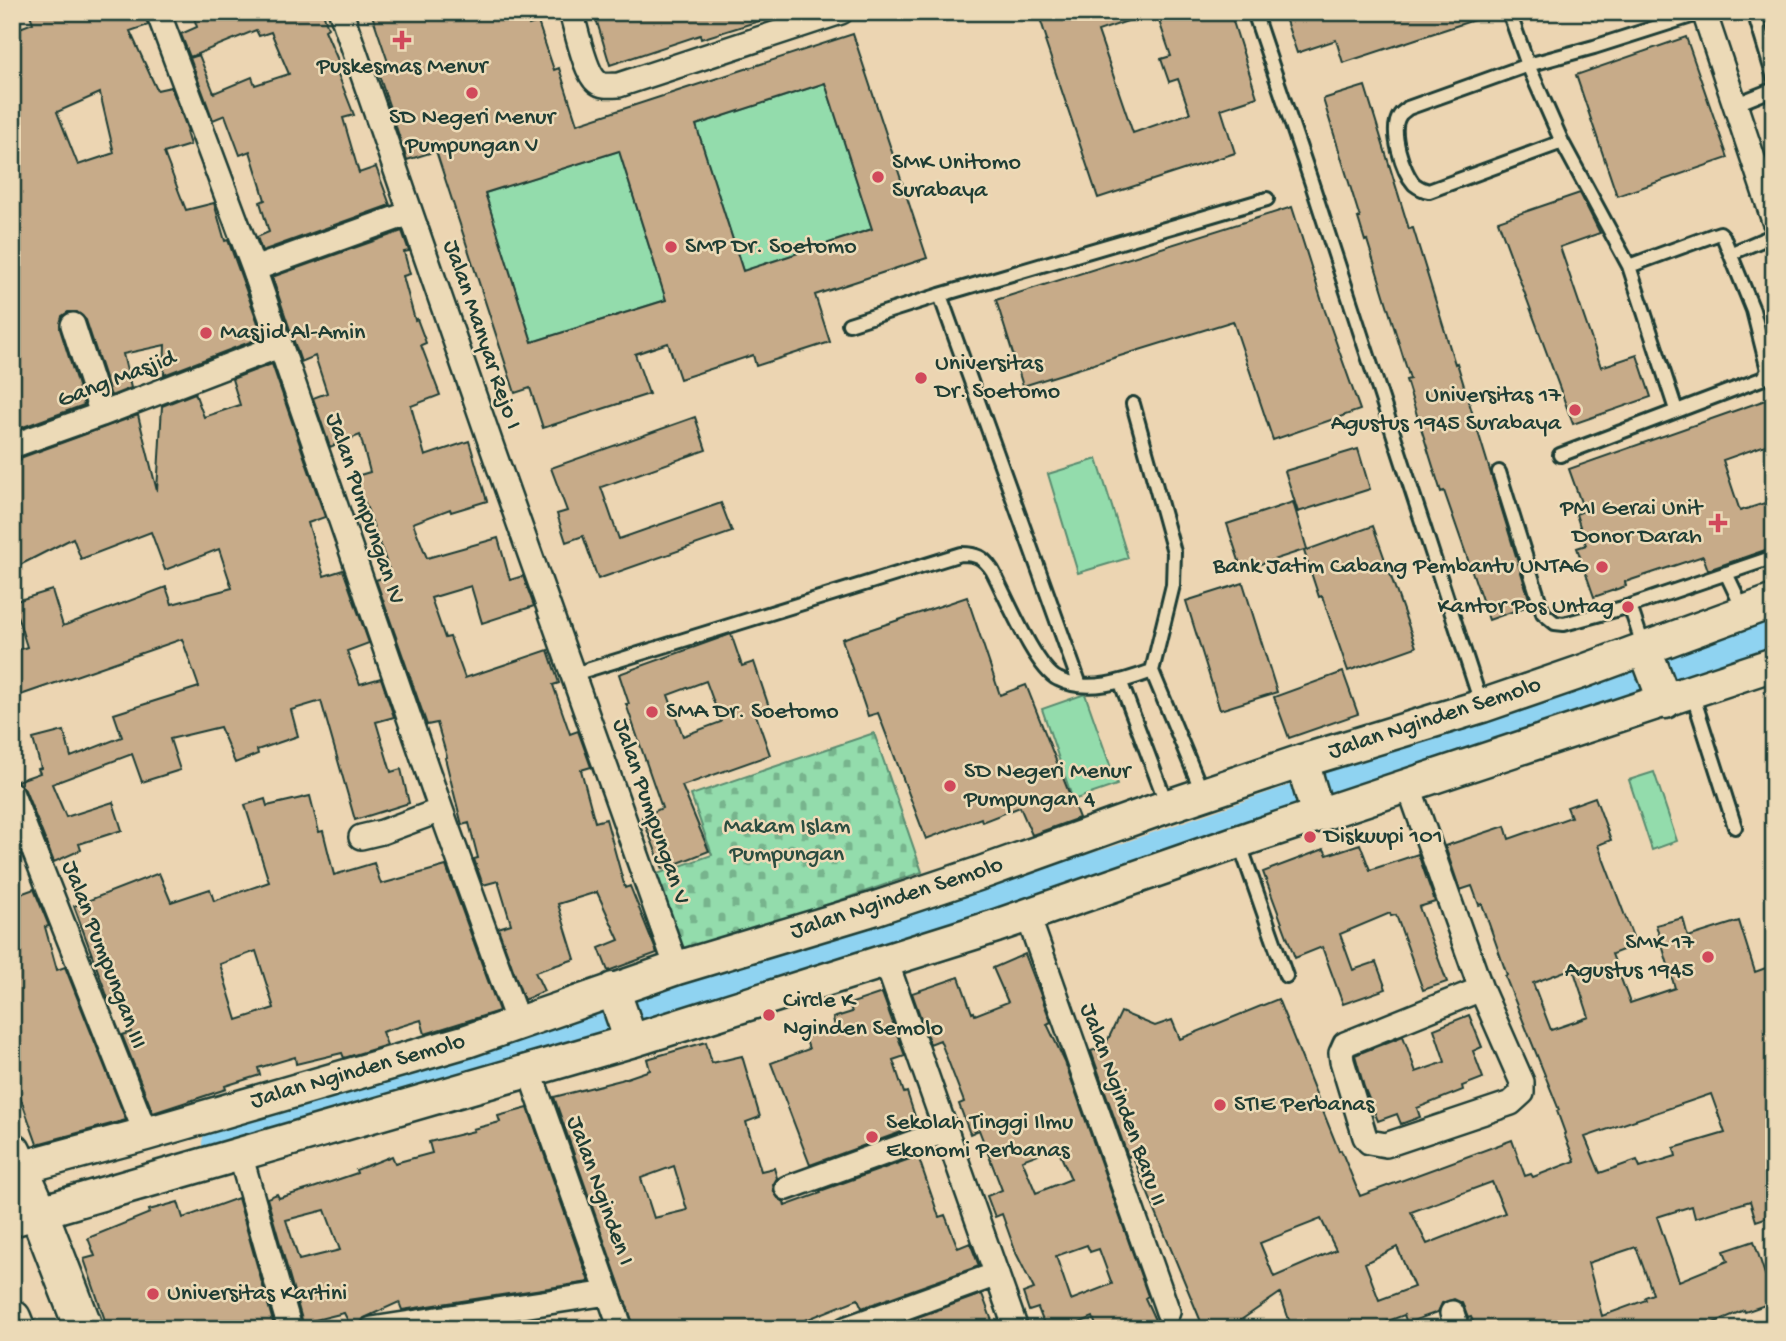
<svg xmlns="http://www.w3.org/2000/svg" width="1786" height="1341" viewBox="0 0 1786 1341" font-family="'Gochi Hand',sans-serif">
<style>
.cemetery{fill:url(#cemetery-stones);stroke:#598c70;stroke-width:2}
.pitch{fill:#93dcac;stroke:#598c70;stroke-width:2}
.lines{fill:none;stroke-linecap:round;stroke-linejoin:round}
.river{stroke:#8fd3f1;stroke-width:40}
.building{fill:#c7ab89;stroke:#1f3d34;stroke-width:2;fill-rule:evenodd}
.service-casing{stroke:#1f3d34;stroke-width:18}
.minor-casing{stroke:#1f3d34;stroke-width:28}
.secondary-casing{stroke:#1f3d34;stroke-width:37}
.primary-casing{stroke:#1f3d34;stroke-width:42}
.service{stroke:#ecdab7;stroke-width:12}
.minor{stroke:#ecdab7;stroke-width:23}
.secondary{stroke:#ecdab7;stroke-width:32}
.primary{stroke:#ecdab7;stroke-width:37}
.poi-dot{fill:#d1495b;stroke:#ecdab7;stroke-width:2.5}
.labels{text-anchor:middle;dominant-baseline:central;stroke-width:5;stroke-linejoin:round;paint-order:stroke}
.poi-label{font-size:24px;fill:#1f3d34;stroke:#ecdab7;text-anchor:start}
.street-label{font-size:24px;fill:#1f3d34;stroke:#ecdab7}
.park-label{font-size:24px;fill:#2b4d40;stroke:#ecdab7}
</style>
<defs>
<pattern id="cemetery-stones" width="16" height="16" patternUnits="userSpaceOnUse" patternTransform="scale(1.75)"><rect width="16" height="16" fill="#93dcac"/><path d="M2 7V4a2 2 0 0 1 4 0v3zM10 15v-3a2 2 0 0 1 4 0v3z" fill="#77b48d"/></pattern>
</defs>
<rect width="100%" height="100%" fill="#ecd5b2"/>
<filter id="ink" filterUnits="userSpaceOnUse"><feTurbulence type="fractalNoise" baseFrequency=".0143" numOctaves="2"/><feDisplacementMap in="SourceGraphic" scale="14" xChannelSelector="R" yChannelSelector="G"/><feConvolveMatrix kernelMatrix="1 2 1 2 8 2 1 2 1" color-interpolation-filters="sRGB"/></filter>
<g filter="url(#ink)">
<path class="cemetery" d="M874,733L922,872L681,955L654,875L712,855L691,795Z"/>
<path class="pitch" d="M825,83L872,229L743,271L696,125Z
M619,151L666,300L532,342L485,193Z
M1097,459L1128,558L1078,573L1048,474Z
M1085,694L1117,785L1073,800L1042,709Z
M1654,772L1677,841L1652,850L1629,780Z"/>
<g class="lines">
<path class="river" d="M222,1144L655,1006L1118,866L1774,638"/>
</g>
<path class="building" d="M29,12H144L148,25L130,31L157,90L171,87L188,131L186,132L190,145L164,153L186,210L214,203L225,241L228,240L263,337L164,375L165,345L123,354L131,388L111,396L86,320L77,312H68L62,316L60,329L84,405L12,431V31L33,23ZM100,93L114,153L78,165L57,112Z
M192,12H323L328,28L325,30L343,72L338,74L354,115L343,118L359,173L376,167L390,205L262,251L257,237L269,232L260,202L265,200L250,151L240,155L225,115L213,120L190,58L199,55L214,93L252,77L255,85L289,74L271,32L259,36L256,30L190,57L181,34L197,27Z
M371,12H525L529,25L538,22L554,70L559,68L577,124L853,34L927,258L815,295L830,342L756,366L753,355L680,379L668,343L635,354L649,394L543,428L530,388L515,393L436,151L407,160L378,72L390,68ZM825,83L872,229L743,271L696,125ZM619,151L666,300L532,342L485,193Z
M594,12H771L772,17L701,39L700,35L610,65Z
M1038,12H1144L1145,15L1098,31L1133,133L1190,113L1178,79L1169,82L1161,59L1171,56L1156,12H1230L1257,97L1221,109L1235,153L1098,198L1045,41L1047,40Z
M1283,12H1485L1486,16L1343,63L1336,40L1297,53Z
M1686,37L1728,158L1617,196L1576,75Z
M1365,86L1409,229L1413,228L1455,364L1457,363L1531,605L1489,620L1444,491L1441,492L1406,380L1410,379L1367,240L1365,241L1358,218H1360L1323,99Z
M1580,193L1600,233L1560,247L1601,367L1637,355L1651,397L1573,424L1498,221Z
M1292,207L1325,311L1360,410L1273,440L1233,321L1023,386L996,300Z
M402,231L409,251L404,252L410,274L403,276L415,320L417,319L426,343L421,345L440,395L411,406L425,456L469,441L487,501L451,512L450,509L413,523L427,558L498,538L510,580L523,576L534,606L482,623L471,586L431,598L445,638L450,637L465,678L548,650L559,683L553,685L570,734L578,731L591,767L581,770L595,822L606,819L625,888L630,886L657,953L608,971L599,948L619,940L597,892L558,904L575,959L535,972L544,991L524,1000L498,928L511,924L498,881L483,885L474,859L478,858L469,823L462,825L445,758L447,757L437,723L427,725L376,580L391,575L364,500L360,501L353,477L370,472L360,435L330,447L313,398L327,393L315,356L301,362L272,277Z
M272,364L325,517L308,523L324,576L343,570L369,643L347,651L360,684L381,678L394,717L376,722L391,772L401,769L409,803L355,820L321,701L291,710L298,736L257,750L258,754L235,763L220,727L170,739L180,770L142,782L132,754L52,784L66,817L113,802L122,830L79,844L81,850L54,862L25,790L17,781L40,773L38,769L41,768L33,739L64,731L71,757L122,737L114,714L199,687L182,639L12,698V652L27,647L13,602L52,590L63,626L166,587L172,604L232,588L219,549L165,570L151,532L81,559L73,538L12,569V464L21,460L20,458L138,415L157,491L162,406L195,393L204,417L240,405L232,379Z
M1774,397V442L1723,460L1740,511L1774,500V547L1708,570L1703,556L1625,582L1626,586L1594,597L1577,548L1586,545L1576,514L1584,511L1569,469Z
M695,417L706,450L601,487L619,539L721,503L732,532L598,579L583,536L566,542L557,514L567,511L551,468Z
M1358,449L1370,489L1298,512L1285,471Z
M1293,502L1307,549L1242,570L1227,524Z
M1373,526L1416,647L1348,671L1322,596L1319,597L1304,551Z
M1243,583L1277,692L1220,710L1186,601Z
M967,597L1000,695L1026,685L1079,818L1032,835L1020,807L982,822L981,818L926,839L878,713L868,716L842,639Z
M731,634L742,666L754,662L770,710L756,715L770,755L682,786L709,851L663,869L642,817L662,808L626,704H629L619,674ZM706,681L721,722L683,736L668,695Z
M1343,672L1358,714L1289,738L1274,697Z
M310,796L319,832L323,831L334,875L374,863L381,884L446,866L499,1011L425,1034L421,1020L382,1032L387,1045L344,1058L342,1053L296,1064L295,1057L258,1068L260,1075L225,1086L226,1089L153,1113L122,1035L131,1032L124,996L109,1001L74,906L159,873L171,902L210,889L214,901L269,882L245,805L265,799L267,806ZM256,951L274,1008L237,1020L220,964Z
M1595,797L1611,840L1598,845L1636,945L1612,954L1630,1003L1675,988L1656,925L1683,918L1688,937L1739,921L1755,972L1774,965V1142L1763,1145L1774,1180V1215L1756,1221L1750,1201L1695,1218L1692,1206L1657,1217L1679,1281L1728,1261L1724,1251L1754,1241L1774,1302L1745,1312L1744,1310L1699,1329H1476L1471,1317L1468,1318L1462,1303L1454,1299L1442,1303L1438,1312L1407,1323L1404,1315L1367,1329H1292L1280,1293L1241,1320L1221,1329H1204L1132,1155L1128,1157L1091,1051L1105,1046L1121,1012L1155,1026L1172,1020L1180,1039L1278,999L1339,1151L1341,1150L1360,1196L1512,1140L1525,1176L1531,1174L1533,1177L1575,1161L1564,1134L1565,1133L1557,1111L1559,1110L1505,976L1507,975L1482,904L1479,905L1472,886L1460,890L1445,846L1505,826L1509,839L1571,817L1567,807ZM1573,968L1589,1017L1551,1030L1533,983ZM1711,1094L1725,1133L1674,1148L1676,1156L1640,1167L1637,1160L1600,1173L1585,1137ZM1492,1182L1505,1213L1427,1244L1411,1212ZM1321,1219L1336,1250L1274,1277L1260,1243ZM1397,1247L1414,1287L1379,1300L1365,1263ZM1636,1247L1653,1294L1645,1297L1646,1300L1602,1316L1588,1263Z
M1360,844L1370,870L1418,854L1435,902L1419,907L1447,982L1423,990L1396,915L1391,916L1390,913L1340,934L1353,970L1376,962L1386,989L1343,1004L1322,947L1295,958L1263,872L1324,849L1327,855Z
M34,889L49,926L45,927L57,970L65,967L126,1120L37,1144L12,1074V897Z
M1025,954L1051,1022L1047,1024L1065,1062L1148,1296L1145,1298L1159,1329H1097L1093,1317L1065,1329H1046L1038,1308L1029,1311L1023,1293L1034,1289L1016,1253L1002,1214L995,1217L987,1196L1002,1190L979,1130L970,1134L959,1104L964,1102L940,1040L930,1044L912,993L959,977L972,1013L974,1012L975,1015L1008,1002L993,968ZM1057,1147L1071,1179L1036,1193L1022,1160ZM1087,1245L1090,1252L1099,1249L1112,1284L1071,1300L1056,1256Z
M882,993L905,1056L893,1060L904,1093L907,1092L918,1126L810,1165L771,1063L809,1049L805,1037L835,1027L833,1018L852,1012L849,1004Z
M1469,1015L1482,1047L1473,1051L1483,1078L1462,1086L1463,1090L1417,1108L1420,1117L1401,1124L1397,1114L1378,1121L1364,1087L1355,1055L1403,1036L1416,1072L1445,1062L1434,1029Z
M706,1042L712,1063L742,1056L760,1117L746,1122L761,1171L774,1168L777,1178L773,1185L774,1192L778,1198L784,1202L785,1206L821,1193L820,1191L918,1156L939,1217L945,1215L958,1248L970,1243L979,1266L862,1308L858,1299L798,1323L800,1329H635L554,1097L621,1080L650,1070L647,1059ZM674,1166L687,1210L654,1218L641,1178Z
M528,1108L589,1282L402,1310L399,1302L364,1318L359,1326L352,1329L344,1313L303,1323L267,1198L277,1194L279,1198L313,1188L357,1173L356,1170L392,1156L395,1163L432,1153L429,1142L474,1131L473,1129L500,1122L498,1116ZM325,1210L340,1250L299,1260L286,1220Z
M238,1198L275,1329H108L84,1259L95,1256L88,1238L150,1213L149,1210L178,1202L183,1218Z
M982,1294L995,1329H904L901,1323Z"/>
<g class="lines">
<defs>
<path id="service" d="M1254,12L1311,181L1482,706
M1509,12L1528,65L1594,47L1704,12
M1754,12L1774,78
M1734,105L1774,89
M1562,142L1429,191C1423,190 1419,188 1414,184C1403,172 1389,130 1400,115C1402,112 1406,110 1408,108L1528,65L1562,142L1629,266L1676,410
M1732,253L1774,235
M849,324L940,295
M1560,455L1764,378L1768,370L1753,310L1723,236L1720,233L1714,235L1629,266
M1499,472L1543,613L1555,623L1564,624L1630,606L1774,557
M1726,573L1744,611
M1630,606L1644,648
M1152,671L1203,794
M574,674L961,554C977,554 983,557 992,570C1005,594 1035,668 1058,679C1087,694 1125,681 1152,671L1173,585L1174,552L1133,404
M1121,683L1167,805
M1080,685L940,295L1267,199
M1692,693L1735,827
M1239,842L1286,976"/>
<path id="minor" d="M158,12L254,269L441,810L518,1023
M341,12L494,453L677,968
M571,12C576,28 585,73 597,82C603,87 611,85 619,85L841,12
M1704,12L1774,221
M254,269L410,213
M73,325L102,414
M12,446L102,414L279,346
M1409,787L1481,989L1522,1082V1093L1511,1103L1386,1145L1369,1142L1365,1137L1342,1061L1341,1053L1345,1044L1481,989
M12,795L146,1134
M361,837L382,832L441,810
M1028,916L1168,1312
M886,961L1016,1329
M529,1070L621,1329
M240,1154L290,1329
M787,1188L945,1131
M1452,1313L1457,1329
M372,1329L608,1293
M845,1329L997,1274"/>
<path id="secondary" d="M1645,649L1665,702
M1302,761L1318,815
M613,989L631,1041
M12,1170L146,1134L467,1041L677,968L873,909L978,874L1168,806L1302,761L1482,706L1581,672L1774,601
M12,1220L631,1041L996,926L1252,837L1774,664"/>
<path id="primary" d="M12,1152L39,1213L84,1329
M12,1319L16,1329"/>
</defs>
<use href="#service" class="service-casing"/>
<use href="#minor" class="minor-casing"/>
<use href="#secondary" class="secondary-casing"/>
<use href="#primary" class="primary-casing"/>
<use href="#service" class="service"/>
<use href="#minor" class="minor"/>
<use href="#secondary" class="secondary"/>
<use href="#primary" class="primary"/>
</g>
</g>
<g class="poi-dot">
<path d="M398.5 29.5h7v7h7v7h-7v7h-7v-7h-7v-7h7z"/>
<circle cx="472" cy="93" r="7"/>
<circle cx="878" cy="177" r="7"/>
<circle cx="671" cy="247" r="7"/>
<circle cx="206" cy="333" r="7"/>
<circle cx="921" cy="378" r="7"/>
<circle cx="1575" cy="410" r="7"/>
<path d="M1714.5 512.5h7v7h7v7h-7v7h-7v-7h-7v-7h7z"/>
<circle cx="1602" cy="567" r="7"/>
<circle cx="1628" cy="607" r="7"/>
<circle cx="652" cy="712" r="7"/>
<circle cx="950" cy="786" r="7"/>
<circle cx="1310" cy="837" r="7"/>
<circle cx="1708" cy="957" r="7"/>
<circle cx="769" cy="1015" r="7"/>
<circle cx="1220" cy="1105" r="7"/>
<circle cx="872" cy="1137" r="7"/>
<circle cx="153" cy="1294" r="7"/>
</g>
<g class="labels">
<g class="poi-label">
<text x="402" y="67" text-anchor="middle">Puskesmas Menur</text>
<text x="472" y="118" text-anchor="middle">SD Negeri Menur<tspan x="472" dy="28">Pumpungan V</tspan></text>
<text x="892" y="163">SMK Unitomo<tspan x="892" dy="28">Surabaya</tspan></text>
<text x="685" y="247">SMP Dr. Soetomo</text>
<text x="220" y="333">Masjid Al-Amin</text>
<text x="935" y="364">Universitas<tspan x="935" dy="28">Dr. Soetomo</tspan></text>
<text x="1561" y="396" text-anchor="end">Universitas 17<tspan x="1561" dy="28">Agustus 1945 Surabaya</tspan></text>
<text x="1702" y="509" text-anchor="end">PMI Gerai Unit<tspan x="1702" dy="28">Donor Darah</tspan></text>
<text x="1588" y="567" text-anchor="end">Bank Jatim Cabang Pembantu UNTAG</text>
<text x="1614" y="607" text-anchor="end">Kantor Pos Untag</text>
<text x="666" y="712">SMA Dr. Soetomo</text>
<text x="964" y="772">SD Negeri Menur<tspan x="964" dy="28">Pumpungan 4</tspan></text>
<text x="1324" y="837">Diskuupi 101</text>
<text x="1694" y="943" text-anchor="end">SMK 17<tspan x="1694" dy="28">Agustus 1945</tspan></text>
<text x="783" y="1001">Circle K<tspan x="783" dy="28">Nginden Semolo</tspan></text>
<text x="1234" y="1105">STIE Perbanas</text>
<text x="886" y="1123">Sekolah Tinggi Ilmu<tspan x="886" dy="28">Ekonomi Perbanas</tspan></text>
<text x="167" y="1294">Universitas Kartini</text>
</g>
<g class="street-label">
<text transform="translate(481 335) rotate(71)">Jalan Manyar Rejo I</text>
<text transform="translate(117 380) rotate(-21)">Gang Masjid</text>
<text transform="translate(364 509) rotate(71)">Jalan Pumpungan IV</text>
<text transform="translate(1435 719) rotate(-18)">Jalan Nginden Semolo</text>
<text transform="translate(650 812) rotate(71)">Jalan Pumpungan V</text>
<text transform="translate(897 899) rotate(-18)">Jalan Nginden Semolo</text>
<text transform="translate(103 955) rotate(69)">Jalan Pumpungan III</text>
<text transform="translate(358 1072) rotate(-16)">Jalan Nginden Semolo</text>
<text transform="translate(1122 1105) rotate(70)">Jalan Nginden Baru II</text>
<text transform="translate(599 1191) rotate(70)">Jalan Nginden I</text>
</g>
<g class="park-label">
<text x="787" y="827">Makam Islam<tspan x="787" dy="28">Pumpungan</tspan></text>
</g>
</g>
<rect width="1786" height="1341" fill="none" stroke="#ecdab7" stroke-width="42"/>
<rect x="21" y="21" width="1744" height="1299" fill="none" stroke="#1f3d34" stroke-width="2.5" filter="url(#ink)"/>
</svg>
